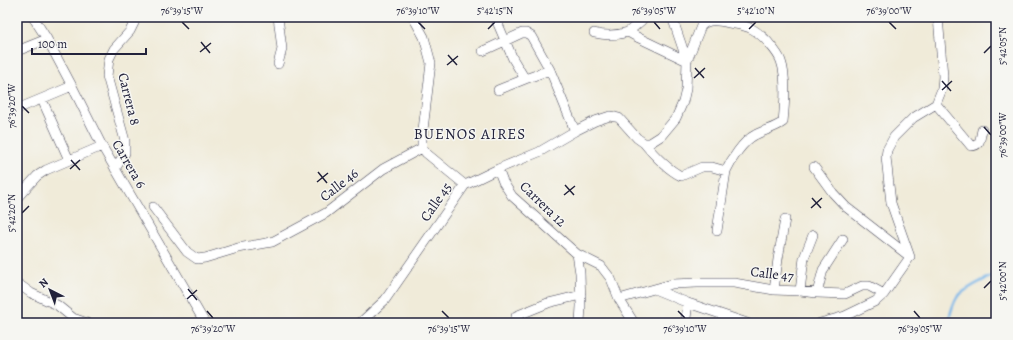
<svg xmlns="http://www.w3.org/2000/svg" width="1013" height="340" viewBox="0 0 1013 340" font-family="Alegreya,serif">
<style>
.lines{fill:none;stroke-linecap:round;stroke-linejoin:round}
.stream{stroke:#77b6ea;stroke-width:2.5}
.minor-casing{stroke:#414053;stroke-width:10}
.minor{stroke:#fff;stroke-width:9}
.ticks{fill:none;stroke:#22223b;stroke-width:1.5}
.labels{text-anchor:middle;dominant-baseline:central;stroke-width:3;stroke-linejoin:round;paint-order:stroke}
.street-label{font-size:14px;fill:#22223b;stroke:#f6f6f2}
.neighbourhood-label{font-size:15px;letter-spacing:1px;fill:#22223b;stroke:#f6f6f2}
.neatline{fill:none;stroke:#22223b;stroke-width:1.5}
.ticks-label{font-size:10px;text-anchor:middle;fill:#22223b}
</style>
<rect width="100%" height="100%" fill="#f6f6f2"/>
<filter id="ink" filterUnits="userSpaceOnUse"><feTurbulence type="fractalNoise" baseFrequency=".025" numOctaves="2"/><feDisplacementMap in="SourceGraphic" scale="8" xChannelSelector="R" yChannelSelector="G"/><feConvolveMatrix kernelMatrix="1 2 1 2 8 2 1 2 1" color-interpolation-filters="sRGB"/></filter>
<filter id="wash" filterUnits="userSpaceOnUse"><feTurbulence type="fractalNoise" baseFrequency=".012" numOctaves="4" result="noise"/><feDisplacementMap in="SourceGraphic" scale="16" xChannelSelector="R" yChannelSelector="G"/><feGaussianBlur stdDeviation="0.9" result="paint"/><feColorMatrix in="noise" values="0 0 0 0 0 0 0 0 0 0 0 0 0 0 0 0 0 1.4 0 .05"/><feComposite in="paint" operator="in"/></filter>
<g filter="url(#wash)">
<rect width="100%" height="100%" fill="#f0ebd9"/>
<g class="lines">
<path class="stream" d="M948,323C950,315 952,306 956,299C960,291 987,278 996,274"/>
</g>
</g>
<g filter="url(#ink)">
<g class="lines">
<defs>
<path id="minor" d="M33,17L47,39L72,86L102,146L205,323
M413,17L424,37L431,63L422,138V148L426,153L465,185
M495,17L513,59L525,79
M628,32L641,21L644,17
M594,33C606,36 616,36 628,32L639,38L687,61L672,17
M17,51L47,39
M483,51L522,33H526L531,36L550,70L575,131
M278,64L282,49L278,17
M498,90L525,79L550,70
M44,104L69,160
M936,104L971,146C981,146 980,138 982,130
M17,109L72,86
M644,143C654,155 667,169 681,176L702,167H712L726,171
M814,167L833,193L846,207L909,256
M115,169L125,153V141L107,76L109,59L114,49L130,31L134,23L136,17
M498,169L503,182L512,196L577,254L601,266L611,279L619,299L634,323
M17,198L37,176L46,170L102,146
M153,207L187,252L197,259L205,258L238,248L272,242L326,213L383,169L422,148
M577,254L580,273L581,306L580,323
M17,283L31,293L57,305L73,318L87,323
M654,289L672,284L697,283H734L774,290L800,291L817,293L845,294L862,286H869L884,294
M774,290L778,259L785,219
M800,291L804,258L813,235
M817,293L823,270L843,239
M619,299L654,289L688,303L747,323
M516,316L548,303L581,295
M360,323L385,300L465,185L498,169L539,152L575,131L595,121L610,116L615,117L619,118L637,138L644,143H650L661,136L676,118L683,102L686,89L687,61L701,26C708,18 720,21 729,23C736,24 744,25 750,28C757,31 762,36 767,41C772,47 778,53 781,61C787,78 785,103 783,122C775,128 764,130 755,135C743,141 731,160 726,171L717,231
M686,323V318L688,303
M820,323L845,316L876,301L884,294L910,257L891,203L886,157L887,150L894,137L913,118L936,104L942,89L943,76L938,17"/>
</defs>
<use href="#minor" class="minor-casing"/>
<use href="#minor" class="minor"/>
</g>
</g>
<path class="ticks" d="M182,22L189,29M418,22L425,29M654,22L660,29M889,22L896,29M488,29L495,22M749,29L756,22M201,42L210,53M200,52L211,43M984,53L991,46M448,55L457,65M447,65L458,56M695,68L704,78M694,78L705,68M942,81L951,91M942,90L952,81M22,106L29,113M984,127L991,135M71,160L80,170M70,169L80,160M318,172L327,183M317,182L328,173M565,185L574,195M564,195L575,186M812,198L821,208M811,208L822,198M22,213L29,206M984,288L991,281M188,289L197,300M187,299L197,290M207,311L213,318M442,311L449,318M678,311L685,318M914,311L920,318"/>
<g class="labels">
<g class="street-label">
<text transform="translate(129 99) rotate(76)">Carrera 8</text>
<text transform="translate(129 164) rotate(60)">Carrera 6</text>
<text transform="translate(339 185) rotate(-38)">Calle 46</text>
<text transform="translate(436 202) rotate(-55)">Calle 45</text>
<text transform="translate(543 204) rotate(44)">Carrera 12</text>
<text transform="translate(772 274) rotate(7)">Calle 47</text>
</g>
<g class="neighbourhood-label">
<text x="470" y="134">BUENOS AIRES</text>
</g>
</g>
<rect width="1013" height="340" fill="none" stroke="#f6f6f2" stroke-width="44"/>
<g transform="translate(50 290) rotate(318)" stroke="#f6f6f2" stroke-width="3" paint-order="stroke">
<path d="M0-3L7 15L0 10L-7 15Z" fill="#22223b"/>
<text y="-6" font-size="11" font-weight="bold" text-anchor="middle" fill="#22223b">N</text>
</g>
<path d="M32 48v6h114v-6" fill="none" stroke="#22223b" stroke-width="2"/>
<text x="38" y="48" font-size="12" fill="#22223b" stroke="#f6f6f2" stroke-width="3" paint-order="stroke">100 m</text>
<rect x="22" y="22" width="969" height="296" class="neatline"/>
<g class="ticks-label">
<text x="182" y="14">76°39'15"W</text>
<text x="418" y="14">76°39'10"W</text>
<text x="495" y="14">5°42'15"N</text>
<text x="654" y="14">76°39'05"W</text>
<text x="756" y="14">5°42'10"N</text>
<text x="889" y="14">76°39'00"W</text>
<text transform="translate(1002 46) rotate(-90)" y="4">5°42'05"N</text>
<text transform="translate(11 106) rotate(-90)" y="4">76°39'20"W</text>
<text transform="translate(1002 135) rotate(-90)" y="4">76°39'00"W</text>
<text transform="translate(11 213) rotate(-90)" y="4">5°42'20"N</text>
<text transform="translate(1002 281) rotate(-90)" y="4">5°42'00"N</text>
<text x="213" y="332">76°39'20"W</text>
<text x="449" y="332">76°39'15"W</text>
<text x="685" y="332">76°39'10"W</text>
<text x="920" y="332">76°39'05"W</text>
</g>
</svg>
